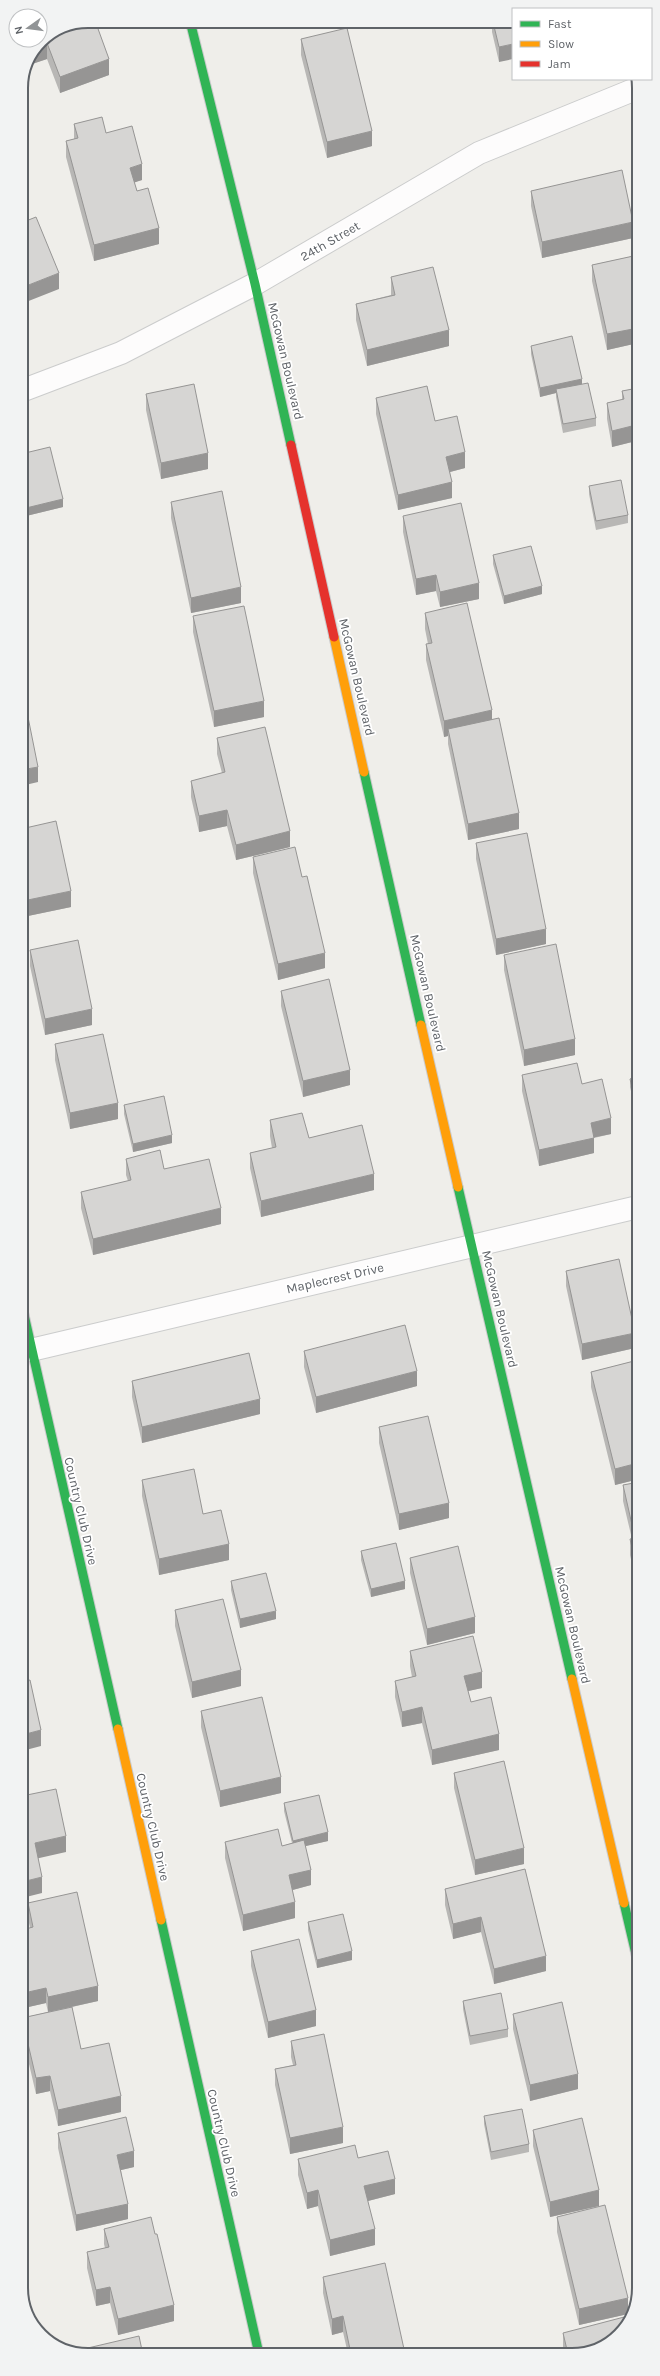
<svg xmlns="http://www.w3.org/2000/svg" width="660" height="2376" viewBox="0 0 660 2376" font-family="Karla,sans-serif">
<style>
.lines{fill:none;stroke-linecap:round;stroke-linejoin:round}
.street-casing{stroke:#cbcccc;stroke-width:24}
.fast-casing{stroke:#cacacb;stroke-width:11}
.slow-casing{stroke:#cacacb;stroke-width:11}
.jam-casing{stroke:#cacacb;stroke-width:11}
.street{stroke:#fdfcfc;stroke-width:22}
.fast{stroke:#30b455;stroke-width:9}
.slow{stroke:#ff9f0a;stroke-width:9}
.jam{stroke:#e5322d;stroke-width:9}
.wall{fill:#b8b7b5}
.shaded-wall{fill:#969594}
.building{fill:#d6d5d3;stroke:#969594}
.labels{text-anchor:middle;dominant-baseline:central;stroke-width:3.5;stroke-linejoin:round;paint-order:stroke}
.street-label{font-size:13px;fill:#5f6368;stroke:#fff}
.rim{fill:none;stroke:#5f6368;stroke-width:2}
</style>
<rect width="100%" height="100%" fill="#efeeea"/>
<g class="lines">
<defs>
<path id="street" d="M21,391L121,353L255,284L479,153L638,88
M31,1350L638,1207"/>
<path id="fast" d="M191,25L255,284L291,445
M364,772L421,1025
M458,1187L572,1679
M22,1306L118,1729
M624,1903L639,1967
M161,1920L259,2354"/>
<path id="slow" d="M334,637L364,772
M421,1025L458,1187
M572,1679L624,1903
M118,1729L161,1920"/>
<path id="jam" d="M291,445L334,637"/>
</defs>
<use href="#street" class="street-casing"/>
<use href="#fast" class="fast-casing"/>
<use href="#slow" class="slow-casing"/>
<use href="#jam" class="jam-casing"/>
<use href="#street" class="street"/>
<use href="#fast" class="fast"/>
<use href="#slow" class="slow"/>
<use href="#jam" class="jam"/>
</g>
<path class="wall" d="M492,22H513L499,62L492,32Z
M301,39L372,146L327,158L301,55Z
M41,41L109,75L60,93L47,59L32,64L30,57Z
M74,124L106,133L142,180L134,182L137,191L159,244L94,261L66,157V141L74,139Z
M531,191L633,238L542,258L531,206Z
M638,255V343L607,350L592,281V265Z
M391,277L449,346L367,366L356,320V304L391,295Z
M531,346L582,384L596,418V426L563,433L556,397V393L540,397L531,354Z
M638,388L637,467L632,442L612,447L607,419V403L622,400V391Z
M146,394L208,469L161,479L146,410Z
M376,398L435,421L465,468L450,472L452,498L398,510L376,414Z
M21,454L63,507L26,516L21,498Z
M589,486L628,515V523L596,530L589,494Z
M171,502L241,603L191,613L171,518Z
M638,504V537L635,521V505Z
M403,516L479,599L440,607L436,591L416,595L403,532Z
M493,555L542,594L504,604L493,564Z
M425,613L492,720L519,829L468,840L448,744V736L444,737L426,660V644H428L425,629Z
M193,616L264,717L214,727L193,632Z
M217,738L290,847L236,860L227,826L199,832L191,797V781L222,773L217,754Z
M21,829L71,907L23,917L22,909Z
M476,843L546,944L496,955L476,859Z
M253,857L302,877L325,968L278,980L253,873Z
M30,950L92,1025L45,1035L30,966Z
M504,955L575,1055L524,1066L504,970Z
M281,991L350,1085L303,1097L281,1006Z
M55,1044L118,1119L70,1129L55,1060Z
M522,1075L582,1084L611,1134L594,1138V1153L539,1166L522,1091Z
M638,1076V1120L630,1087V1079Z
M124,1105L172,1143L133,1152L124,1114Z
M270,1120L309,1138L374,1190L261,1217L250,1168V1153L272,1148L270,1136Z
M126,1159L164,1169L221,1224L93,1255L81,1208V1192L128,1181L126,1175Z
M566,1271L635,1348L582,1360L566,1286Z
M304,1351L417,1386L316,1413L304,1367Z
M638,1360L639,1479L615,1485L591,1387V1372Z
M132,1381L260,1414L142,1443L132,1397Z
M379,1427L449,1518L399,1530L379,1443Z
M142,1480L203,1514L229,1560L159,1575L142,1496Z
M639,1482V1593L630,1555V1539H632L623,1501V1485Z
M361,1551L405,1589L371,1597L361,1560Z
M410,1558L475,1633L427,1645L410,1573Z
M231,1581L276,1619L240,1628L231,1590Z
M175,1610L241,1686L192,1698L175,1626Z
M410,1651L482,1688L468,1691L471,1702L499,1750L432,1765L422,1723L402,1727L395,1697V1681L412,1677L410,1666Z
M201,1711L281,1793L220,1807L201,1727Z
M454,1773L524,1864L475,1875L454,1788Z
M284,1803L328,1841L305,1846L311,1885L292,1890L295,1918L243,1931L225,1858V1842L282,1846L292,1843L284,1811Z
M525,1869L546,1971L494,1984L481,1932L453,1939L445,1905V1889Z
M28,1903L98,2001L72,2007L81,2049L121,2112L58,2126L50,2091L36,2094L22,2034V2018L48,2012L46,2003L24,2008L22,2001V1930L30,1928L28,1918Z
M308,1922L352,1960L317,1968L308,1930Z
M251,1951L316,2026L268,2038L251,1966Z
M463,2001L508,2029V2037L470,2045L463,2009Z
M513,2014L578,2089L530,2101L513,2029Z
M291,2041L343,2143L290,2154L275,2085V2069L293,2065L291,2057Z
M484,2116L529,2144V2152L491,2160L484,2124Z
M533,2130L599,2206L550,2217L533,2146Z
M58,2133L134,2167L121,2170L128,2219L76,2231L58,2148Z
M358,2158L395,2194L368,2201L375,2245L330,2256L318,2206L307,2209L298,2175V2159Z
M557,2217L628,2314L579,2325L557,2232Z
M104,2229L155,2234L174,2321L118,2335L110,2303L96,2306L87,2268V2252L105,2248L104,2244Z
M323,2277L404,2354H348L343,2332L332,2335L323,2293Z
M563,2333L585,2354H564L563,2349Z"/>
<path class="shaded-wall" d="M47,43V59L32,64V53L37,47Z
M513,44V59L499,62V47Z
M109,59V75L60,93V77Z
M372,131V146L327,158V142Z
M142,164V180L130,184V168Z
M633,222V238L542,258V242Z
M159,228V244L94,261V245Z
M59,273V289L21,304V288Z
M638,328V343L607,350V334Z
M449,330V346L367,366V350Z
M582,379V387L556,389V393L540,397V388Z
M632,426V442L612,447V431Z
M638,451V467H637V452Z
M465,452V468L446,473V457Z
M208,453V469L161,479V463Z
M452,482V498L398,510V495Z
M63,499V507L26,516V508Z
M436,575V591L416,595V579Z
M479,583V599L440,607V592Z
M542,586V594L504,604V596Z
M241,587V603L191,613V598Z
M264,701V717L214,727V711Z
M492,710V725L448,729V736L444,737V721Z
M38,767V782L21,786V770Z
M227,810V826L199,832V816Z
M519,813V829L468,840V824Z
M290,831V847L236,860V845Z
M71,891V907L23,917V901Z
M546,929V944L496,955V939Z
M325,953V968L278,980V964Z
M92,1009V1025L45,1035V1019Z
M575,1039V1055L524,1066V1050Z
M350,1070V1085L303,1097V1081Z
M118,1103V1119L70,1129V1113Z
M611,1118V1134L591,1138V1123Z
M172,1135V1143L133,1152V1144Z
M594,1138V1153L539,1166V1150Z
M374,1174V1190L261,1217V1201Z
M221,1208V1224L93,1255V1239Z
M635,1333V1348L582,1360V1344Z
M417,1371V1386L316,1413V1397Z
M260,1399V1414L142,1443V1427Z
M638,1463L639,1479L615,1485V1469Z
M449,1503V1518L399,1530V1514Z
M229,1544V1560L159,1575V1559Z
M405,1581V1589L371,1597V1589Z
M276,1611V1619L240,1628V1619Z
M475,1617V1633L427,1645V1629Z
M28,1665V1681L22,1683V1667Z
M241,1670V1686L192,1698V1682Z
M482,1672V1688L464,1692V1676Z
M422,1707V1723L402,1727V1712Z
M41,1730V1746L22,1751V1754V1735Z
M499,1734V1750L432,1765V1750Z
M281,1777V1793L220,1807V1791Z
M328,1832V1841L293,1849V1841Z
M66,1836V1852L35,1859V1843Z
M524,1848V1864L475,1875V1860Z
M311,1870V1885L289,1891V1875Z
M42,1877V1893L22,1898V1882Z
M295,1902V1918L243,1931V1915Z
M481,1917V1932L453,1939V1924Z
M352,1951V1960L317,1968V1960Z
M546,1956V1971L494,1984V1969Z
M98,1986V2001L48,2012V1997Z
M46,1988V2003L24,2008V1993Z
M316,2010V2026L268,2038V2022Z
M578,2074V2089L530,2101V2085Z
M50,2076V2091L36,2094V2078Z
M121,2096V2112L58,2126V2110Z
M343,2127V2143L290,2154V2138Z
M134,2151V2167L117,2171V2155Z
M395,2179V2194L364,2202V2186Z
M318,2190V2206L307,2209V2193Z
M599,2190V2206L550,2217V2202Z
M128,2204V2219L76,2231V2215Z
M375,2229V2245L330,2256V2240Z
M110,2287V2303L96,2306V2290Z
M628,2298V2314L579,2325V2309Z
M174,2305V2321L118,2335V2319Z
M343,2316V2332L332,2335V2319Z
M404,2349V2354H382Z"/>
<path class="building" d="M493,22H513V44L499,47Z
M63,26H97L109,59L60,77L47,43L37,47L41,41Z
M347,28L372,131L327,142L301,39Z
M102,117L106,133L132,126L142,164L130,168L137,191L148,188L159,228L94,245L66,141L78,138L74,124Z
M622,170L633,222L542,242L531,191Z
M36,217L59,273L21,288V223Z
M638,255V328L607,334L592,265Z
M433,267L449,330L367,350L356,304L395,295L391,277Z
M572,336L582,379L540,388L531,346Z
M588,383L596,418L563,424L556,389Z
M194,384L208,453L161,463L146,394Z
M427,386L435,421L457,416L465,452L446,457L452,482L398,495L376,398Z
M638,388V451L637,452L632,426L612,431L607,403L624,399L622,391Z
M50,447L63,499L26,508L21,490V454Z
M621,480L628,515L596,521L589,486Z
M222,491L241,587L191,598L171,502Z
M461,503L479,583L440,592L436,575L416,579L403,516Z
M638,504V521L635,505Z
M531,546L542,586L504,596L493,555Z
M467,603L492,710L444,721L426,644L432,643L425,613Z
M244,606L264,701L214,711L193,616Z
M24,697L38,767L21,770V698Z
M499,718L519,813L468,824L448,729Z
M265,727L290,831L236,845L227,810L199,816L191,781L225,772L217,738Z
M56,821L71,891L23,901L21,893V829Z
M527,833L546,929L496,939L476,843Z
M295,847L302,877L307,876L325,953L278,964L253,857Z
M78,940L92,1009L45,1019L30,950Z
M556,944L575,1039L524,1050L504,955Z
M329,979L350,1070L303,1081L281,991Z
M103,1034L118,1103L70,1113L55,1044Z
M577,1063L582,1084L602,1079L611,1118L591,1123L594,1138L539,1150L522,1075Z
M638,1076V1112L630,1079Z
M164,1096L172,1135L133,1144L124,1105Z
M302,1113L309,1138L362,1125L374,1174L261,1201L250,1153L276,1147L270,1120Z
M160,1150L164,1169L209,1159L221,1208L93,1239L81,1192L131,1180L126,1159Z
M619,1259L635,1333L582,1344L566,1271Z
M405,1325L417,1371L316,1397L304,1351Z
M249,1353L260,1399L142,1427L132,1381Z
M638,1360V1463L615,1469L591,1372Z
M428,1416L449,1503L399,1514L379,1427Z
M194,1469L203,1514L221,1510L229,1544L159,1559L142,1480Z
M639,1482V1577L630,1539L635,1538L623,1485Z
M396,1543L405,1581L371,1589L361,1551Z
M458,1546L475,1617L427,1629L410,1558Z
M266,1573L276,1611L240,1619L231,1581Z
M223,1599L241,1670L192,1682L175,1610Z
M473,1636L482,1672L464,1676L471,1702L491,1697L499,1734L432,1750L422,1707L402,1712L395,1681L416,1676L410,1651Z
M22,1637L28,1665L22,1667Z
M30,1680L41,1730L22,1735V1682Z
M262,1697L281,1777L220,1791L201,1711Z
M504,1761L524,1848L475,1860L454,1773Z
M56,1789L66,1836L35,1843L42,1877L22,1882V1796Z
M319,1795L328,1832L293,1841L284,1803Z
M278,1829L282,1846L304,1840L311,1870L289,1875L295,1902L243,1915L225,1842Z
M525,1869L546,1956L494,1969L481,1917L453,1924L445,1889Z
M77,1892L98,1986L48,1997L46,1988L24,1993L22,1985V1930L33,1927L28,1903Z
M343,1914L352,1951L317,1960L308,1922Z
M299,1939L316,2010L268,2022L251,1951Z
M501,1993L508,2029L470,2036L463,2001Z
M562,2002L578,2074L530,2085L513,2014Z
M72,2007L81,2049L109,2043L121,2096L58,2110L50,2076L36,2078L22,2018Z
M324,2034L343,2127L290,2138L275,2069L296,2065L291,2041Z
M522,2109L529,2144L491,2152L484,2116Z
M126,2117L134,2151L117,2155L128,2204L76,2215L58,2133Z
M582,2118L599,2190L550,2202L533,2130Z
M355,2145L358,2158L388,2151L395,2179L364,2186L375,2229L330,2240L318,2190L307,2193L298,2159Z
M605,2205L628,2298L579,2309L557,2217Z
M151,2217L155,2234H157L174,2305L118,2319L110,2287L96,2290L87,2252L109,2247L104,2229Z
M385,2263L404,2349L382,2354H351L343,2316L332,2319L323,2277Z
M628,2316L622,2332L585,2354H568L563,2333Z
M139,2336L143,2355H84L75,2351Z"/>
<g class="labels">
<g class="street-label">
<text transform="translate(330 241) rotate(-30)">24th Street</text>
<text transform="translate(286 361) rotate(77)">McGowan Boulevard</text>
<text transform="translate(357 677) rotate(77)">McGowan Boulevard</text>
<text transform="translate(428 993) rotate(77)">McGowan Boulevard</text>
<text transform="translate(335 1278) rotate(-13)">Maplecrest Drive</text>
<text transform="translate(500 1309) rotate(77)">McGowan Boulevard</text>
<text transform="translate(81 1511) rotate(77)">Country Club Drive</text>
<text transform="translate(573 1625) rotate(77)">McGowan Boulevard</text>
<text transform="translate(153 1827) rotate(77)">Country Club Drive</text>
<text transform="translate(224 2143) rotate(77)">Country Club Drive</text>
</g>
</g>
<path d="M0 0H660V2376H0ZM88 28H572A60 60 0 0 1 632 88V2288A60 60 0 0 1 572 2348H88A60 60 0 0 1 28 2288V88A60 60 0 0 1 88 28Z" fill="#f2f3f3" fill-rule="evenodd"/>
<path class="rim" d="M88 28H572A60 60 0 0 1 632 88V2288A60 60 0 0 1 572 2348H88A60 60 0 0 1 28 2288V88A60 60 0 0 1 88 28Z"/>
<rect x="512" y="8" width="140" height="72" fill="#ffffff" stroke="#bfc1c3"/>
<rect x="520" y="21" width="20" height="6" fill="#30b455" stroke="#bfc1c3"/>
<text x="548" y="28" font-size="12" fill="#5f6368">Fast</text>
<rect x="520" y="41" width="20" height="6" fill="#ff9f0a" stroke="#bfc1c3"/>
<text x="548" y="48" font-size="12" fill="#5f6368">Slow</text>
<rect x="520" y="61" width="20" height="6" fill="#e5322d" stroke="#bfc1c3"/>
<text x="548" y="68" font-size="12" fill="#5f6368">Jam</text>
<g transform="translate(28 28) rotate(256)"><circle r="19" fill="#ffffff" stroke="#bfc1c3"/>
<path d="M0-3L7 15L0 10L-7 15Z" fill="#919496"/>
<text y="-6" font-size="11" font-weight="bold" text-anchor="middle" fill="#5f6368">N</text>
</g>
</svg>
